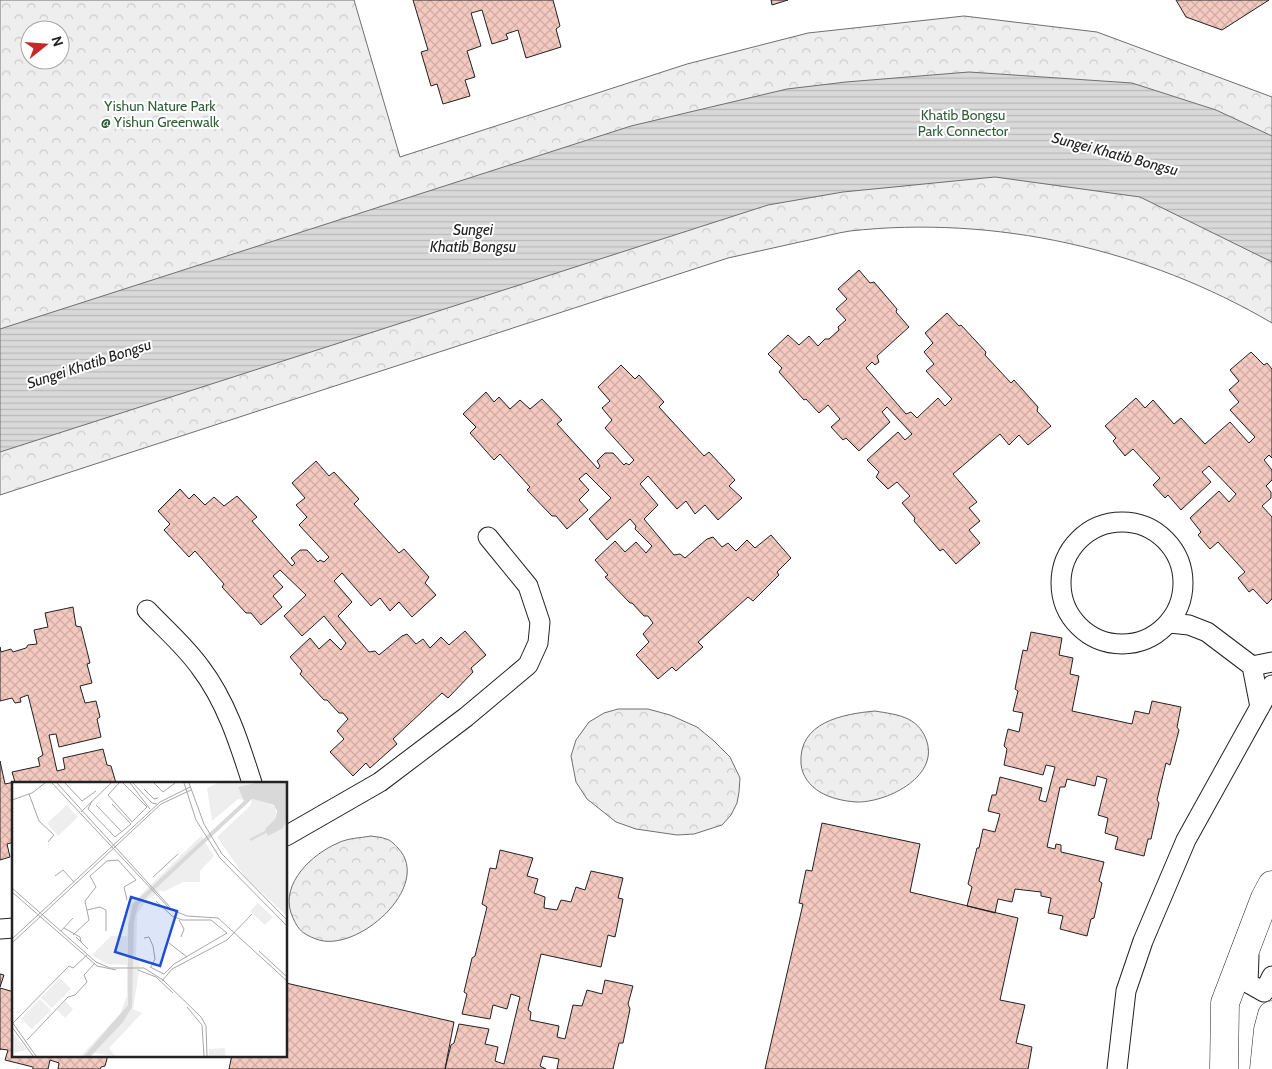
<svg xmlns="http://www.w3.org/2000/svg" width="1272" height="1069" viewBox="0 0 1272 1069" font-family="Cabin,sans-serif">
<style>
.park{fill:url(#park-crowns);stroke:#6f6f6f;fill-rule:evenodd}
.water{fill:url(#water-rules);stroke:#6f6f6f}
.building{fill:url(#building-cross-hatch);stroke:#222}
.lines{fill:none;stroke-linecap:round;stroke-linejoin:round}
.service-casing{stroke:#222;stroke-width:21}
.secondary-casing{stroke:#222;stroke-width:29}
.service{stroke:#fff;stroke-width:19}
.secondary{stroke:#fff;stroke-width:28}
.labels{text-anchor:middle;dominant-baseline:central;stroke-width:4;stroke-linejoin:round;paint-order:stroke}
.park-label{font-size:14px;fill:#2f5e38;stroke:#fff}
.water-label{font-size:15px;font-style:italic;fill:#222;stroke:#fff}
.inset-river{fill:none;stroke:#d9d9d9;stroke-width:2.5}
.inset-road{fill:none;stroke:#a7a7a7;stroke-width:1}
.view{fill:#1d4ed8;fill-opacity:0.15;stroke:#1d4ed8;stroke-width:2.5}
.inset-edge{fill:none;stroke:#222;stroke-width:2.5}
</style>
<defs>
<pattern id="park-crowns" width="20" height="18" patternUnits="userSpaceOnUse" patternTransform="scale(1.25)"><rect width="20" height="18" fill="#eee"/><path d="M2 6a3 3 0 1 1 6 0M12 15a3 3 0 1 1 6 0" fill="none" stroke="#ccc"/></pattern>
<pattern id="water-rules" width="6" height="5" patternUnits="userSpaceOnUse" patternTransform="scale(1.25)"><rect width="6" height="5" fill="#d9d9d9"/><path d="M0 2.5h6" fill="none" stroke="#bababa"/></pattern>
<pattern id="building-cross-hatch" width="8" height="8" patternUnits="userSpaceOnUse" patternTransform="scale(1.25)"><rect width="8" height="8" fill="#f3c9c0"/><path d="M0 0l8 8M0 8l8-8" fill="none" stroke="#d0aca5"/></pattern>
</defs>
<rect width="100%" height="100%" fill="#fff"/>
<path class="park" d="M0,0H354L400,157L687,64L808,33L964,16L1097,32L1272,97V323C1146,249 995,215 850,231C836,233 823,237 809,240C782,246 755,252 728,258L0,495ZM30,30H60V60H30Z
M618,709H648L670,715L697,727L714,741L730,757L740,778L739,792L737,803L731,815L722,825L694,834L677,835L636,829L616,822L587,799L576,782L571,756L576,740L589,722L604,713Z
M875,711C886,713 898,714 908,719C918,724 924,732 927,742C938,778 885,803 856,802C843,801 830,798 820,792C810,786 802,776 801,764C798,722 843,714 875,711Z
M371,836C376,837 382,837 386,839C391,840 395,845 398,848C434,886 356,955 316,939C300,933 297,928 291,913C281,883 312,854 338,843C348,838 360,838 371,836Z"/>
<path class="water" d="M969,72L1132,83L1216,110L1272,136V262L1140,197L995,177L843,192L768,205L0,452V329L631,126L787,89L846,82Z"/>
<path class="building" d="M413,0H553L560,26L556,29L561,47L526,58L518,30L506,34L508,39L492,44L482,10L471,13L481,46L467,51L475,77L465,80L470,96L443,104L437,84L431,86L421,52L428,50Z
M771,0H788L772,5Z
M1176,0H1269L1222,30L1186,17Z
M859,270L870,283L874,282L897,309L896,312L909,327L877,356L879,362L875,365L872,362L866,368L906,414L911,412L917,418L938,398L945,406L952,399L926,371L934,364L924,352L933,343L925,333L947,313L959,326L961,325L986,352L985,355L1011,383L1014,380L1038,407L1037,411L1051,426L1028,445L1019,435L1009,445L1000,434L953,474L977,502L969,508L980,521L969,530L980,543L956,564L943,549L940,551L914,521L915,518L902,503L910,496L897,482L888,489L876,477L879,472L867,460L898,432L905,440L912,434L887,407L882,412L890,422L859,451L846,438L843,440L831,427L840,419L828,405L819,413L806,399L804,400L779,372L782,368L768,354L788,335L799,345L809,336L818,346L825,339H829L839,330L838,327L846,320L836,309L847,299L838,289Z
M1251,352L1264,365L1267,363L1272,369V458L1269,455L1264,460L1272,470V480L1266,486L1271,492V498L1262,506L1272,517V599L1267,604L1253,589L1249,592L1238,578L1245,572L1218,542L1210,549L1198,535L1201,532L1190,518L1219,491L1229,502L1236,494L1209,466L1202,472L1211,482L1181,510L1168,495L1165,498L1153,485L1160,478L1133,449L1125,456L1113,441L1116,438L1105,426L1136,398L1145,408L1153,400L1174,424L1181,418L1205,444L1230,422L1249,443L1255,437L1230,410L1239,402L1229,390L1239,381L1230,370Z
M621,365L635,379L639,375L664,402L659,407L704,456L709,452L735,480L729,486L742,498L718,520L705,505L695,514L686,501L677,509L648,476L640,484L658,505L644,519L674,555L680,554L685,558L707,539L713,537L722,547L728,543L736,551L747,540L755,548L771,535L791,558L777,572L779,575L753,601L748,597L698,642L703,647L676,671L672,667L658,679L636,655L649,642L643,634L653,623L648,616H644L632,603H630L605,577L608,575L595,560L615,541L625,552L636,542L646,553L652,546L635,529L636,526L630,519L607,540L589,519L611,498L586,473L579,479L589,490L579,500L588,510L567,529L556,516H552L527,490L530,487L500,454L494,460L470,433L476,427L463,414L486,392L494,402L499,397L510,409L520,400L530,409L542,399L562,420L557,424L598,469L600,466L597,461L605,453H613L624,465L626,463L629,465L634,460L605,428L612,420L602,408L610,401L598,387Z
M316,461L329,476L334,472L359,499L354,504L399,553L404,549L429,577L425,583L436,595L412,617L399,602L390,611L380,598L371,606L342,573L334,581L352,602L338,616L369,652L375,651L379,655L402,636L407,634L416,644L423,639L430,648L441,637L449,645L465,631L486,655L471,668L473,672L448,698L442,693L393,739L397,744L370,768L366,763L353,776L330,752L344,739L337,731L348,719L343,713H339L327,700H324L300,674L302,671L290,657L310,638L319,649L330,639L341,650L346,643L324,616L302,636L284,616L306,595L280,570L273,576L283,587L273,596L282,607L261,625L251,613H246L222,587L224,584L195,551L189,557L164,530L170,524L158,511L180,489L189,499L194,494L205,505L214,497L224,506L237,496L257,517L252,521L292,566L295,563L291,558L300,550H307L318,562L320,560L324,562L329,557L299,525L307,517L296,505L305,498L292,483Z
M73,607L76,626L81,627L90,663L87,664L92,683L80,686L85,703L96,701L100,717L97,719L101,737L59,747L56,734L49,735L57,771L65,769L63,758L103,749L107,765L111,766L116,783H14V842L7,844L10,857L0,860V761L5,784L15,782L12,772L40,766L38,758L43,755L28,695L20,698L21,702L15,703L12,698L0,701V647L1,652L11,649L13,652L26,648L28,645L37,644L34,630L48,627L45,613Z
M1031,632L1062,638L1059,655L1073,658L1070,674L1079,676L1072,711L1132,724L1135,711L1149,714L1152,701L1181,707L1177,727L1179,730L1170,765L1166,763L1157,800L1159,803L1151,839H1148L1144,856L1115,849L1118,837L1105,833L1108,818L1098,815L1107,779L1097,776L1095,786L1067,779L1065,787H1060L1047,847L1055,849L1056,844L1061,845V852L1104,862L1099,881L1102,883L1094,918L1091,919L1087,936L1060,929L1063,916L1048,913L1051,898L1041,896V892L1015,889L1012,902L998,899L995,913L967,906L972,887L968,884L977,848H979L983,829L995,832L1000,814L988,811L992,795H996L1000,777L1042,788L1039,800L1046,802L1055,767L1046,765L1043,775L1004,765L1007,749L1004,746L1008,729L1019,732L1023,713L1013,711L1018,691L1015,689L1023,650L1027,651Z
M822,823L920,844L910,892L1018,918L1000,1000L1025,1005L1016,1043L1032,1047L1028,1069H765L803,904L799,903L806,870L812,871Z
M500,850L533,858L527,876L538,879L534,893L545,897L544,908L557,910L561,900L571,902L576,887L585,890L591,871L623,878L618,898L623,899L615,937L608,935L601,967L541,954L528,1010L531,1012L530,1020L559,1026L557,1037L565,1039L573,1005L582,1006L587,990L602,994L605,980L633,986L628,1004L630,1009L623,1043H619L613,1069H557L559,1059L543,1056L540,1066L546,1069H445L451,1045L454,1043L459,1024L489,1029L485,1044L498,1047L495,1061L504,1064L520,997L511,994L507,1009L493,1005L490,1019L462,1014L467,994L464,992L472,958L475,956L487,907L482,904L490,868L496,869Z
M0,974L4,975L0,987Z
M286,983L454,1022L445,1069H229L232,1055H286Z
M0,988L14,992V1055H108L105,1066L101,1067L100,1069H58L59,1063L50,1060L48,1069H33V1067L5,1060L8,1050L0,1049V1050Z"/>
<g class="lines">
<defs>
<path id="service" d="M1061 583a61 61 0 1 1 122 0a61 61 0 1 1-122 0Z
M147,610C165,629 185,646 200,667C226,701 239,742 252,783
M1170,623L1189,625L1207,632L1252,666L1260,707
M1252,666L1272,662
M286,836L380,782L466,717L528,665L538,643L540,622L528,586L488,537
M0,929L14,928
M1249,956L1248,983L1264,992L1272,976
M1117,1069L1126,991L1143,941L1186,840L1272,685"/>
<path id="secondary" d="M1224,1069L1225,1003L1265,898L1272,885
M1264,1069L1268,1030L1272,1015"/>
</defs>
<use href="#service" class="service-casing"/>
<use href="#secondary" class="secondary-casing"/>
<use href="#service" class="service"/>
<use href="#secondary" class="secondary"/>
</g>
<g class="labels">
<g class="park-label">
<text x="160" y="106">Yishun Nature Park<tspan x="160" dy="16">@ Yishun Greenwalk</tspan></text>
<text x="963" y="115">Khatib Bongsu<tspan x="963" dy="16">Park Connector</tspan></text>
</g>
<g class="water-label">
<text transform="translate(1115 154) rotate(15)">Sungei Khatib Bongsu</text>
<text x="473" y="230">Sungei<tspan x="473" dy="17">Khatib Bongsu</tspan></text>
<text transform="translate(89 364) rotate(-18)">Sungei Khatib Bongsu</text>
</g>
</g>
<g transform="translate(12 782)">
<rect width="275" height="275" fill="#fff"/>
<path d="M246,121L261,135L253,143L238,129ZM28,217L39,228L20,247L9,237ZM53,219L61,227L53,236L45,228ZM0,250L7,258L15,268L0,271ZM213,266L214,274H197V267Z" fill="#eee"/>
<path d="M206,1H243L226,5L232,18L226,17L200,39L195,6ZM240,17L263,24L265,36L260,42L271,46L275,38V134L233,95L205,55L238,24Z" fill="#eee"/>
<path d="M189,54L202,74L188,89V100H171L151,110L149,108L133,120L125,132L124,176L128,183L121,227L130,231L97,266L103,274L84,271L69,274L108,232L115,214V183L94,182L80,173L99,154H115L118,123ZM48,196L59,207L40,226L29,216Z" fill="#eee"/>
<path d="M55,23L66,35L46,54L35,41Z" fill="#eee"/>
<path d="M243,1H275V38L271,46L256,54L253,47L264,36L265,29L262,23L240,17L126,123L122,139L120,225L111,240L79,274H72L116,223V144L121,122L232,19L226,5Z" fill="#d9d9d9"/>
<path class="inset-river" d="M238,58L257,48"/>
<path class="inset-road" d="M40,1L158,127L175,134L206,136L275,199M45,1L158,125M53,1L70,19L84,9M107,1L96,13L120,40L135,25L111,1M118,1L138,27M121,1L140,21L145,22M142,1L151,10L163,1M172,1L184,38L208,76L275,144M177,1L192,42L210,72L275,138M132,7L142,17L146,16M17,12L27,39L42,53L36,60M0,18L20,11L33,1M80,19L76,27L103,55L119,42L100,22M84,23L110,50M69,30L99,1M43,94L51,88L62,100M141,95L166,72M0,106L84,180L98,186H132L151,198L189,235L194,244L195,274M0,110L85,184L104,188M75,128L88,125L94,128V149M167,138L172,147L169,155M52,146L68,155L69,160M49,149L61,136M61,153L77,138L73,119L84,105L78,94L95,79L106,78L124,98L112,105L115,118M64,155L76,167M132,156L137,155L141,164L143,177L139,185M0,157L148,20L178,5M0,161L149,22L179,8M157,161L175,175M247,169L275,195M138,185L152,192L162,182L215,151L199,138H170L160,134L144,119M126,188L144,195L161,211M150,199L160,187L215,158L240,132M175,225L190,243L192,274M0,240L24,274M1,241L57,184L61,186L75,173M0,245L21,274M15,258L56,215L63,213L75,200L72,193L83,181"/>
<path class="view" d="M119,115L165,129L148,184L103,170Z"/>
<rect width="275" height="275" class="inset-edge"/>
</g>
<g transform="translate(45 45) rotate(73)"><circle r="24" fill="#ffffff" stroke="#a7a7a7"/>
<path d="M0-4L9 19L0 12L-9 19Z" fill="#c62828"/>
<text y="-8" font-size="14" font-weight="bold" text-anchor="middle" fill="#222222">N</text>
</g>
</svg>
